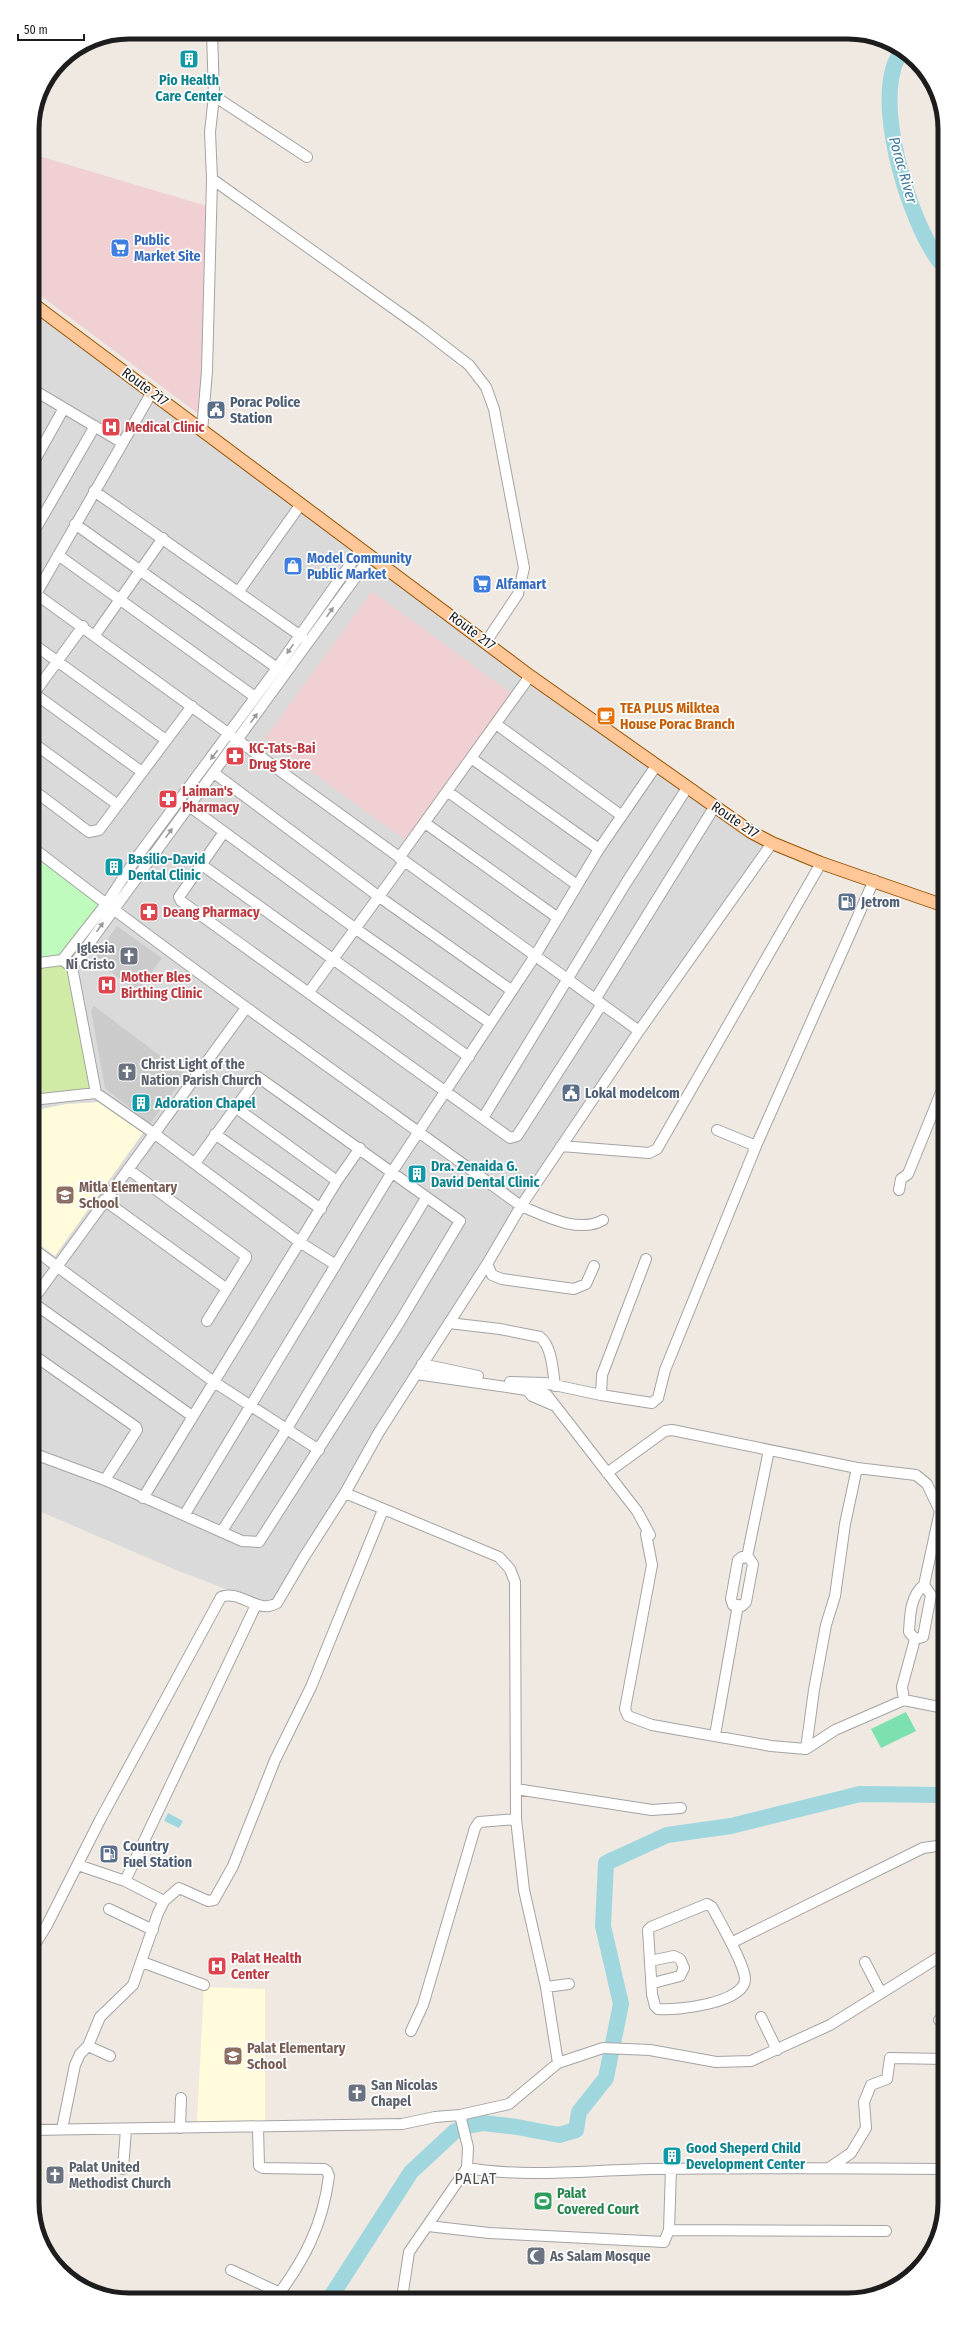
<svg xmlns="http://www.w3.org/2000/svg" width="977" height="2332" viewBox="0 0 977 2332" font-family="'Fira Sans Condensed',sans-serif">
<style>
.residential{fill:#dbdada}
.commercial{fill:#f0d0d2}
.industrial{fill:#e8d4e6}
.education{fill:#fffbdb}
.religious{fill:#cbcbcb}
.grass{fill:#cfeba5}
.park{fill:#befbbc}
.pitch{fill:#7ce1af}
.water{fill:#a0d7de}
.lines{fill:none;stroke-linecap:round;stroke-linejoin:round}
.river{stroke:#a0d7de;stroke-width:16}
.minor-casing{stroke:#a4a4a4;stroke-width:12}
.major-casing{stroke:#965400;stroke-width:14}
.minor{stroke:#fff;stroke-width:10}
.major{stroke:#ffc697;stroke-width:12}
.oneway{fill:#999}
.labels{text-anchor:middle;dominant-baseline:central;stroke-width:3.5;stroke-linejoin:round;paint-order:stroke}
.culture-label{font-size:14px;font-weight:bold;fill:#0d838f;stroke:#fff;text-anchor:start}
.shop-label{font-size:14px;font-weight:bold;fill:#366cbe;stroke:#fff;text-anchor:start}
.street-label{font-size:14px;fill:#1d1d1d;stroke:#fff}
.service-label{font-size:14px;font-weight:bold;fill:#4e5e75;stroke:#fff;text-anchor:start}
.health-label{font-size:14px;font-weight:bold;fill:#be3a42;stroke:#fff;text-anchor:start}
.food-label{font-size:14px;font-weight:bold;fill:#c56008;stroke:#fff;text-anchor:start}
.worship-label{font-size:14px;font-weight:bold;fill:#5b616d;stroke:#fff;text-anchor:start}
.education-label{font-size:14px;font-weight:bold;fill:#785e54;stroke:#fff;text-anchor:start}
.leisure-label{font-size:14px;font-weight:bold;fill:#27864d;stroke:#fff;text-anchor:start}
.water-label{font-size:15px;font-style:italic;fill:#417aa0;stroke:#fff}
.quarter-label{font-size:16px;letter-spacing:1px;fill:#505050;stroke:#fff}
.rim{fill:none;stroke:#1d1d1d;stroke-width:5}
</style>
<rect width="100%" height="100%" fill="#efe9e2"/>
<path class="residential" d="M32,308L530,679L763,845L501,1238L274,1604H266L176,1570L32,1508Z"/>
<path class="commercial" d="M39,156L210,207L200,415L32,289V183Z
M372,591L512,694L405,840L265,738Z"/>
<path class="industrial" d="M32,144L39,146L32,169Z"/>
<path class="education" d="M98,1102L143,1133L55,1256L32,1239V1111L66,1104Z
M204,1987L265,1989V2122H197Z"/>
<path class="religious" d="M117,926L162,958L137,992L94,959Z
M94,1006L186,1075L150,1124L105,1088L91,1010Z"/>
<path class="grass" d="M62,960L72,967L96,1093L32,1100V964Z"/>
<path class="park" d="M32,847L106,904L62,960L32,964Z"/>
<path class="pitch" d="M906,1712L916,1731L881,1748L871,1729Z"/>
<path class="water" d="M168,1813L183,1821L179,1828L164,1821Z"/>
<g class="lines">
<path class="river" d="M902,50C899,56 894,63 893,70C879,119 910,222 940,262
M330,2298L411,2172L454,2132L466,2126L483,2123L517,2127L559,2135L576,2130L579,2112L606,2078L621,2004L603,1926L606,1863L667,1835L731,1826L860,1794L944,1795"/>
<defs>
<path id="minor" d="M214,96L307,157
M212,179L421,328L469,365L486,387L494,409L524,568L518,594L486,642
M32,389L121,442
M202,431L207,371L212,179L210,132L214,96L212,32
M32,465L64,408
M94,491L305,639
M75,524L277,668
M32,535L95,426
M58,555L255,697
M32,591L639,1031
M239,591L301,504
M36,594L152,392
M95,635L163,538
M32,643L166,740
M32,692L142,772
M32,696L83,626
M496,724L622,816
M32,742L118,805
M471,758L599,849
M214,773L378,896L511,990
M32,789L89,832L99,830L192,706
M447,791L577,885
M189,806L356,929L490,1023
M425,823L558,918
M224,832L179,897L181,901L510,1138L517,1136L602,1004
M32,847C192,971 357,1087 521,1206C545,1216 579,1234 603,1220
M399,858L530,676
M202,865L469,1057
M62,960L106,904L137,857L277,668L361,549
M32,964L62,960L72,967L96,1093
M72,967L371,556
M309,992L404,862
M596,998L715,806
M32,1100L96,1093L155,1134L301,1243L336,1265
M235,1107L337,1181
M483,1118L626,883L687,788
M717,1130L756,1146
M215,1134L321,1209
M561,1146L649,1153L657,1149L821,863
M128,1169L246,1256V1258L207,1321
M899,1190L901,1179L908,1174L942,1090
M104,1200L227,1289
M32,1248L214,1382L319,1450
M487,1264L492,1275L502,1279L574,1289L586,1284L594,1266
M32,1301L246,1008
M32,1302L192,1416
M449,1323L500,1329L540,1337C552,1346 553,1372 555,1386
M32,1354L136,1427L137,1430L105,1480
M422,1364L478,1376
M416,1374L527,1390L535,1387L547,1395L637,1511L650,1535L646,1534L652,1565L625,1709L628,1716L652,1725L771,1746L806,1749L835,1730L904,1700L944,1708
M510,1382L545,1383L601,1395L602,1375L646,1259
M527,1390L532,1396L553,1405
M601,1395L652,1403L658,1398L665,1370L756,1146L874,880
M32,1453L105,1480L242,1541L259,1542L399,1323L460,1221L258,1077L195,1163
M607,1473L665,1431L672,1430L857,1468L916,1475L927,1484L940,1511L924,1585L931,1595L923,1637L915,1639L902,1687L904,1700
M345,1493L499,1557L510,1569L515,1582L516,1819L524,1890L546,1987L558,2063
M143,1498L337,1181L360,1148
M185,1514L392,1172L535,956L599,849L656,766
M222,1531L286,1430L426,1198
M742,1557L749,1558L753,1564L746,1602L742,1606L733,1605L731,1599L738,1560Z
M747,1557L769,1450
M915,1639L909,1632C910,1616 910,1596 924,1585
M715,1735L738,1605
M806,1749L814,1690L826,1625L835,1596L845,1524L857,1468
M516,1789L652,1810L681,1808
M78,1865L125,1881L164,1901
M125,1881L256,1605
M707,1904L712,1907C720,1922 745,1965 745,1979C745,2003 676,2011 658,2009L655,2006L652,1994L648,1930L651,1927Z
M109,1909L153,1930
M731,1943L923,1848L944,1845
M32,1949L47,1925L100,1820L221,1597C240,1589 258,1615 277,1603L304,1557L345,1493L379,1432L487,1264L521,1206L639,1031L772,843
M650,1961L674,1956L680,1959L684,1968L680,1976L653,1983
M142,1962L204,1985
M865,1962L881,1993
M546,1987L569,1984
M761,2017L777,2050
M939,2020L945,2017
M411,2031L423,2005L475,1828L479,1822L516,1819
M88,2046L110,2056
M180,2128L181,2098
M258,2128L259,2166L263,2168L324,2169L327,2171L329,2176C323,2225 304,2261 275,2299
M62,2129L75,2065L80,2054L88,2046L100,2017L133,1985L158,1913L164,1901L179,1888L208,1901L214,1900L233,1866L275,1760L311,1687L383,1510
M32,2130L402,2124L435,2117L460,2115L509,2104L558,2063L603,2048L650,2050L716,2062L751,2061L830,2025L944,1954
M467,2168C527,2178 590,2170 651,2169C749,2168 847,2168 945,2169
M829,2168L851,2153L866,2128L864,2102L871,2085L887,2079L890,2058L945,2059
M123,2169L126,2129
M428,2226L489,2233L664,2242L669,2230L671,2169
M669,2230L886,2231
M231,2270L280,2293
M402,2298L409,2252L467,2168L468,2147L460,2115"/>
<path id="major" d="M32,303L530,676L751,832L772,843L821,863L942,905"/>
</defs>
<use href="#minor" class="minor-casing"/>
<use href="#major" class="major-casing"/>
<use href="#minor" class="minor"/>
<use href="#major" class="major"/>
</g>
<defs><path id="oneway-solid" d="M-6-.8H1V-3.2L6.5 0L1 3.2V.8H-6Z"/></defs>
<g class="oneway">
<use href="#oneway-solid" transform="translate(330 612) rotate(-54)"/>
<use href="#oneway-solid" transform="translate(290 649) rotate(125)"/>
<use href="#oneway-solid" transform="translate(254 718) rotate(-54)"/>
<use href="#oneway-solid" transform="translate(214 755) rotate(127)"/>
<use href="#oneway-solid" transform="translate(169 833) rotate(-54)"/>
<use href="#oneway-solid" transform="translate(100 927) rotate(-54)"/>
</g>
<defs>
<symbol id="building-square" viewBox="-11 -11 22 22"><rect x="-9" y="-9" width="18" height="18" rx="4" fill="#0f9aa8" stroke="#fff"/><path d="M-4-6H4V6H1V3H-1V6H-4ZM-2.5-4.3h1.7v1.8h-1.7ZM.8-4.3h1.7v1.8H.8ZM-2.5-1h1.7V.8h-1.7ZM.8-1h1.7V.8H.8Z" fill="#fff"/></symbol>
<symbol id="supermarket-square" viewBox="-11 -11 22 22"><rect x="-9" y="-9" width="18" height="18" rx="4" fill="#3f7fe0" stroke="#fff"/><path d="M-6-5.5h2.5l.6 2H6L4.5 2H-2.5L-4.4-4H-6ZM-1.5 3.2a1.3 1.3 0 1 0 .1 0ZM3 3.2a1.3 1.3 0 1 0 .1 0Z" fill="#fff"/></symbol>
<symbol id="civic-square" viewBox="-11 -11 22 22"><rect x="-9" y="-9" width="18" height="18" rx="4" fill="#5c6f8a" stroke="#fff"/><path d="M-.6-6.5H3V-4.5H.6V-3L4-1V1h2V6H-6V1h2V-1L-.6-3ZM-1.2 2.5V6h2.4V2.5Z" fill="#fff"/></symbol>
<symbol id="hospital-square" viewBox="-11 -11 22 22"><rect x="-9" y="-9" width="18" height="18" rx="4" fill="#e0444e" stroke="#fff"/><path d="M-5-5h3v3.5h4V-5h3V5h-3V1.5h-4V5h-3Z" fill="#fff"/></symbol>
<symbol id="shop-square" viewBox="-11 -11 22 22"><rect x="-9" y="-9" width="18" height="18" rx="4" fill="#3f7fe0" stroke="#fff"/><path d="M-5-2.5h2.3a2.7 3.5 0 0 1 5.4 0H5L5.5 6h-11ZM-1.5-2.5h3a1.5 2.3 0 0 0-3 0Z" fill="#fff"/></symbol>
<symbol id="cafe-square" viewBox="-11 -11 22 22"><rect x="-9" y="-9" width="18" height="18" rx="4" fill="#e8710a" stroke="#fff"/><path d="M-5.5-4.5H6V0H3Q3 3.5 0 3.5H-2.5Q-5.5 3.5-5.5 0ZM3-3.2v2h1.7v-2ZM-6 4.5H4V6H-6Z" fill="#fff"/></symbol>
<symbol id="pharmacy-square" viewBox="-11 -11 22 22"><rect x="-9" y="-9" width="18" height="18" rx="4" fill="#e0444e" stroke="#fff"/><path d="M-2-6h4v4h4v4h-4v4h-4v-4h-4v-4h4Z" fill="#fff"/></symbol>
<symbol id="fuel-square" viewBox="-11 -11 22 22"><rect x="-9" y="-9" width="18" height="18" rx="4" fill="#5c6f8a" stroke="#fff"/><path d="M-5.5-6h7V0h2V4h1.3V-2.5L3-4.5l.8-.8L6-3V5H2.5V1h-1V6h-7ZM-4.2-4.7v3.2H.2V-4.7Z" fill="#fff"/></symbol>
<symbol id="church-square" viewBox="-11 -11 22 22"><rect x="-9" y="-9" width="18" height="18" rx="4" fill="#6b7280" stroke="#fff"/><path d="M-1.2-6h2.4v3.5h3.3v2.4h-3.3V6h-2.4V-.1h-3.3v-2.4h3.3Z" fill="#fff"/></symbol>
<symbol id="school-square" viewBox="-11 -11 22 22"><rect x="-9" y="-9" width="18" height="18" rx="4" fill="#8d6e63" stroke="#fff"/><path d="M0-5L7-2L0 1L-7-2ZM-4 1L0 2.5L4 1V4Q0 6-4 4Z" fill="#fff"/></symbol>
<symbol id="stadium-square" viewBox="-11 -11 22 22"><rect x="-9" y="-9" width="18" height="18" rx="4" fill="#2e9e5b" stroke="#fff"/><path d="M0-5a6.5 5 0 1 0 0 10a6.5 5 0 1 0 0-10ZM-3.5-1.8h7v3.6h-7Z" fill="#fff"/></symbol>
<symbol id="mosque-square" viewBox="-11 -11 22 22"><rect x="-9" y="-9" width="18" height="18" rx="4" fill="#6b7280" stroke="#fff"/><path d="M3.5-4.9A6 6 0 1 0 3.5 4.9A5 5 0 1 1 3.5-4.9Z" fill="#fff"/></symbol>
</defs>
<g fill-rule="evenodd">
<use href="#building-square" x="178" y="48" width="22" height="22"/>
<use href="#supermarket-square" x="109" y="237" width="22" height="22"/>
<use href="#civic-square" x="205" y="399" width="22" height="22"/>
<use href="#hospital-square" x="100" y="416" width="22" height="22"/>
<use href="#shop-square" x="282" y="555" width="22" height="22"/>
<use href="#supermarket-square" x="471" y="573" width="22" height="22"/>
<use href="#cafe-square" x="595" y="705" width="22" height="22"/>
<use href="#pharmacy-square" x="224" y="745" width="22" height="22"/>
<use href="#pharmacy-square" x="157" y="788" width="22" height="22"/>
<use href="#building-square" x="103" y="856" width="22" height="22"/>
<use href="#fuel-square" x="836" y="891" width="22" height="22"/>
<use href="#pharmacy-square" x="138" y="901" width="22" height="22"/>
<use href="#church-square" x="118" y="945" width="22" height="22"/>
<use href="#hospital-square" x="96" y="974" width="22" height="22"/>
<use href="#church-square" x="116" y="1061" width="22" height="22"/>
<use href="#civic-square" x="560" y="1082" width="22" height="22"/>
<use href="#building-square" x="130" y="1092" width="22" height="22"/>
<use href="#building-square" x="406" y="1163" width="22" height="22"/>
<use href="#school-square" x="54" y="1184" width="22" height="22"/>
<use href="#fuel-square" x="98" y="1843" width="22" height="22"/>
<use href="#hospital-square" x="206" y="1955" width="22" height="22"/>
<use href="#school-square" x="222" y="2045" width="22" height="22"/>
<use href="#church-square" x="346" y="2082" width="22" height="22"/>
<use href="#building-square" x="661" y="2145" width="22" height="22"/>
<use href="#church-square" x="44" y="2164" width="22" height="22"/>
<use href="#stadium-square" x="532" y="2190" width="22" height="22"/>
<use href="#mosque-square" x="525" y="2245" width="22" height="22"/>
</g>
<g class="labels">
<g class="culture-label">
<text x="189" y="80" text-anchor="middle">Pio Health<tspan x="189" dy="16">Care Center</tspan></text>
<text x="128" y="859">Basilio-David<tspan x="128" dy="16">Dental Clinic</tspan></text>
<text x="155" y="1103">Adoration Chapel</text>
<text x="431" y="1166">Dra. Zenaida G.<tspan x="431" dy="16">David Dental Clinic</tspan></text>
<text x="686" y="2148">Good Sheperd Child<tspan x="686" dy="16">Development Center</tspan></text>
</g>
<g class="shop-label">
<text x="134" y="240">Public<tspan x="134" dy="16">Market Site</tspan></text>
<text x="307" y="558">Model Community<tspan x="307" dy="16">Public Market</tspan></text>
<text x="496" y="584">Alfamart</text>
</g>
<g class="street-label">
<text transform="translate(145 387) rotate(37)">Route 217</text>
<text transform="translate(472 631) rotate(37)">Route 217</text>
<text transform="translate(735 820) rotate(34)">Route 217</text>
</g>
<g class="service-label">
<text x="230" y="402">Porac Police<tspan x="230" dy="16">Station</tspan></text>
<text x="861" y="902">Jetrom</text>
<text x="585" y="1093">Lokal modelcom</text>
<text x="123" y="1846">Country<tspan x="123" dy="16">Fuel Station</tspan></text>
</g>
<g class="health-label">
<text x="125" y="427">Medical Clinic</text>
<text x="249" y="748">KC-Tats-Bai<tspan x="249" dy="16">Drug Store</tspan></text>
<text x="182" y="791">Laiman's<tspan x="182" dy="16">Pharmacy</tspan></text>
<text x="163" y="912">Deang Pharmacy</text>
<text x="121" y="977">Mother Bles<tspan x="121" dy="16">Birthing Clinic</tspan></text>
<text x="231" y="1958">Palat Health<tspan x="231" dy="16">Center</tspan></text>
</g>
<g class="food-label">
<text x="620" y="708">TEA PLUS Milktea<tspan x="620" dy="16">House Porac Branch</tspan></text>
</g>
<g class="worship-label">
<text x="115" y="948" text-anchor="end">Iglesia<tspan x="115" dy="16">Ni Cristo</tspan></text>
<text x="141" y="1064">Christ Light of the<tspan x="141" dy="16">Nation Parish Church</tspan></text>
<text x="371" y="2085">San Nicolas<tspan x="371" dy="16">Chapel</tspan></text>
<text x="69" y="2167">Palat United<tspan x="69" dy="16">Methodist Church</tspan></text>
<text x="550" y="2256">As Salam Mosque</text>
</g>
<g class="education-label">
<text x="79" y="1187">Mitla Elementary<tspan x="79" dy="16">School</tspan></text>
<text x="247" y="2048">Palat Elementary<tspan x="247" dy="16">School</tspan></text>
</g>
<g class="leisure-label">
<text x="557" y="2193">Palat<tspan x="557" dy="16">Covered Court</tspan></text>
</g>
<g class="water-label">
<text transform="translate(903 170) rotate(74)">Porac River</text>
</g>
<g class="quarter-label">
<text x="476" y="2178">PALAT</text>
</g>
</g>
<path d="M0 0H977V2332H0ZM129 39H848A90 90 0 0 1 938 129V2203A90 90 0 0 1 848 2293H129A90 90 0 0 1 39 2203V129A90 90 0 0 1 129 39Z" fill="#fff" fill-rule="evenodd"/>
<path class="rim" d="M129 39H848A90 90 0 0 1 938 129V2203A90 90 0 0 1 848 2293H129A90 90 0 0 1 39 2203V129A90 90 0 0 1 129 39Z"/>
<path d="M18 34v6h66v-6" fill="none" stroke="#1d1d1d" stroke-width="2"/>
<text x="24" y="34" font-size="12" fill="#1d1d1d" stroke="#ffffff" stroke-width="3" paint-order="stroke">50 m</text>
</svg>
